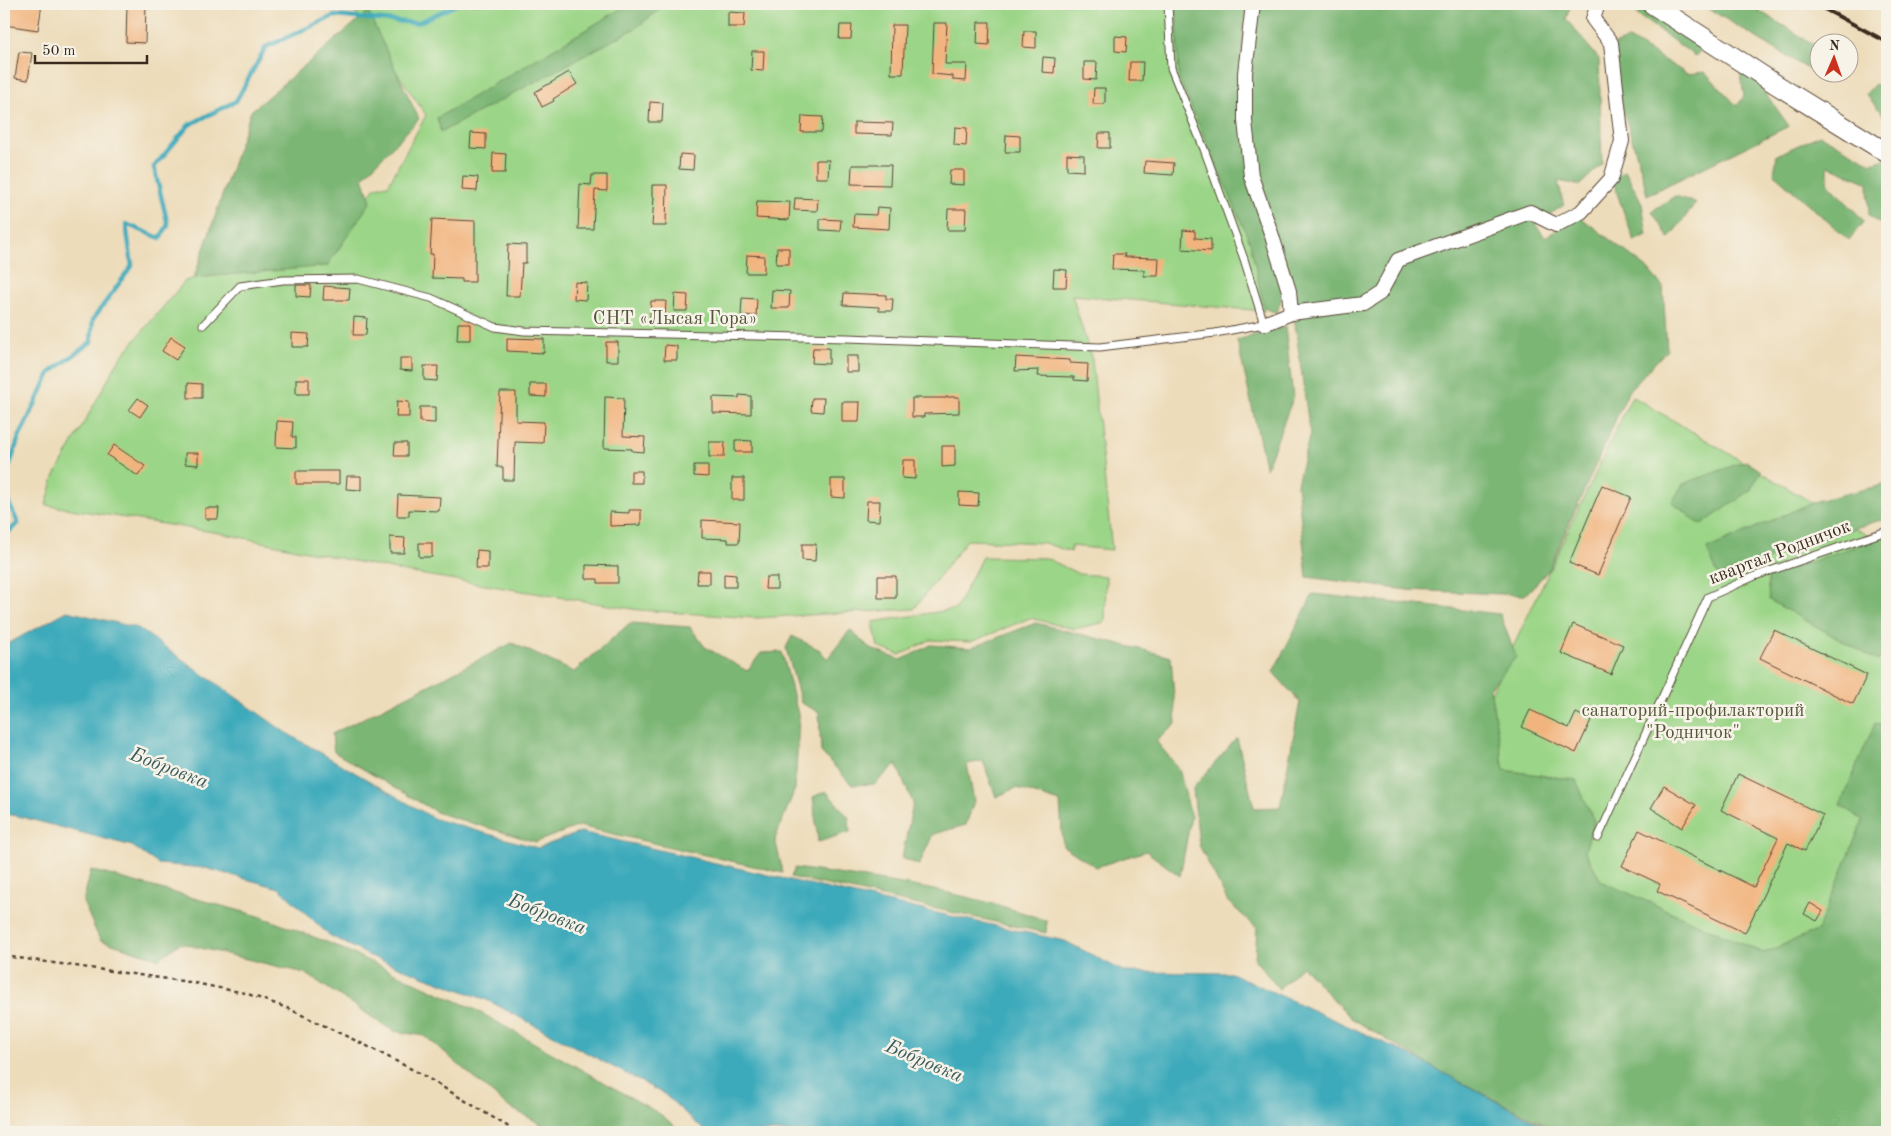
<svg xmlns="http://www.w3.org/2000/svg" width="1891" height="1136" viewBox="0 0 1891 1136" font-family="'Old Standard TT',serif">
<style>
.green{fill:#9bd587;stroke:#6b8052}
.forest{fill:#7cb674;stroke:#5c7049}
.water{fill:#3caabb;stroke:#3c6a6c}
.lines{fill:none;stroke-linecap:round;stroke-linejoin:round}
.stream{stroke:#3caabb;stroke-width:4.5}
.building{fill:#f2b47e}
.service-casing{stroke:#564535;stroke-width:9}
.minor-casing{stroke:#564535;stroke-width:16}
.secondary-casing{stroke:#564535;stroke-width:21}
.path{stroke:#564535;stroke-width:2.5;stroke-dasharray:4 4;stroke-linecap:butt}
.service{stroke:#fff;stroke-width:7}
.minor{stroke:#fff;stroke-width:14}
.secondary{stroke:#fff;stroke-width:19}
.rail{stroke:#3b2a1e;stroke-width:4}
.labels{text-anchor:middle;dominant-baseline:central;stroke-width:5;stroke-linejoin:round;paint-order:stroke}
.park-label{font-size:19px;fill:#535538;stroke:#f7f3e8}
.street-label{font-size:19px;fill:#3b2a1e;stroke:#f7f3e8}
.water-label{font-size:20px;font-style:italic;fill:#3b5d5d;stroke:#f7f3e8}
</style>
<rect width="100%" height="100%" fill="#f7f3e8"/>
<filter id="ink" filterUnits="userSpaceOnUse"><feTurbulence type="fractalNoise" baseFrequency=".02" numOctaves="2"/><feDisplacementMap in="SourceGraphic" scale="10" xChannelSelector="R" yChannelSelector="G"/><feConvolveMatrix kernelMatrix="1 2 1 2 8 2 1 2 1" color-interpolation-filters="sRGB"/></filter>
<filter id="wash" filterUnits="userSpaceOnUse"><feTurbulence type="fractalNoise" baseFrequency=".0096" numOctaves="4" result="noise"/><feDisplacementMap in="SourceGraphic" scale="20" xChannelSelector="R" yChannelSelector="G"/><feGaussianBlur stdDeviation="1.12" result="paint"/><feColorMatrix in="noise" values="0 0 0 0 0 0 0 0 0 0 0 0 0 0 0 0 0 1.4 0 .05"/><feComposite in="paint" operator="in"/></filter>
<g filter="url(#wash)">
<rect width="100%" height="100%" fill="#eddcba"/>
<path class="green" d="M350,4H1187L1261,254L1264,311L1072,295L1092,360L1112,550L1071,546V552L1044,543L967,540L914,609L755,618L639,610L406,572L225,534L46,505L54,477L120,358L185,281L223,270L318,263L375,187L388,185L426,115Z
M1632,396L1887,547V828L1810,1002L1563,900L1477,723Z
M982,557L1046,558L1079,574L1106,576L1105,622L1074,629L1030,618L971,642L930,640L900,655L878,647L873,622L956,609Z"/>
<path class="forest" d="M629,4H666L636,28L441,132L437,118Z
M1176,4H1250L1244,23L1239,106L1284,289L1277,313L1264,308L1250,242L1179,79Z
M1257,4H1571L1566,19L1599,59L1602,164L1580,185L1558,181L1564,205L1535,224L1545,237L1580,217L1646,267L1663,287L1667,350L1629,390L1548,571L1525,595L1408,590L1307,577L1297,484L1310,434L1289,280L1252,168L1246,84Z
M1625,4H1644L1707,45L1695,56L1625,6Z
M1701,4H1748L1818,47V55L1808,69Z
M368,12L419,119L363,177L371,201L327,266L194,278L251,111Z
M1629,39L1687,74L1705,72L1737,106L1744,96L1740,69L1756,80L1789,126L1647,195C1637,145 1615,98 1609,47Z
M1875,84L1887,90V120L1866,94Z
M1820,135L1871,163L1887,159V229L1869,215L1868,183L1828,165V183L1864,221L1849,240L1774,174L1777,155Z
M1625,171L1642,203L1647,235L1634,241L1612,179Z
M1675,196L1696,203L1669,238L1652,211Z
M1285,327L1293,398L1266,469L1237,340Z
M1746,461L1761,471L1750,491L1701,525L1672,502L1683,484Z
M1887,484V518L1839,533L1719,577L1707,549L1816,501Z
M1887,535V642L1878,661L1769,600L1767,577Z
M1313,594L1500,614L1516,657L1490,688L1504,770L1576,780L1594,821L1585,851L1601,881L1764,953L1818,930L1863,820L1840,805L1875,723L1887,727V1132H1559L1439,1071L1351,1018L1302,966L1279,989L1255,960L1257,928L1228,902L1199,845L1193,788L1237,738L1254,808L1280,807L1300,702L1273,672Z
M630,623L690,627L705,647L747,671L761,653L782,652L799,718L795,789L775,839L783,873L579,826L536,842L438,813L334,752L332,734L512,643L574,672Z
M1036,623L1171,657L1176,724L1156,741L1179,769L1191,817L1180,876L1146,851L1096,867L1063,846L1060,802L1016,788L996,797L983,761L967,764L974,801L966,825L933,834L919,865L902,858L913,803L896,764L875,784L852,785L821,752L819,712L801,703L786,648L792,636L820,650L827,659L850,630L871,649L901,660L931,645L970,648Z
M826,791L849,818L850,832L818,842L813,797Z
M795,868C880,880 966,891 1047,921L1046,933L791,877Z
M91,870L259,916L327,942L474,1009L660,1114L682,1132H556L507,1106L425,1036L393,1031L305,973L180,943L159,959L100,940L83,902Z"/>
<path class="water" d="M67,611L138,628L285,732L435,819L538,848L581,832L868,898L1065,941L1125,972L1231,973L1396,1048L1555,1132H706L664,1094L487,1000L372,957L329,935L279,888L205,868L158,864L132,846L18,816L4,814V646Z"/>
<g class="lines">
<path class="stream" d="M4,482L18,440L50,373L91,342L93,319L132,266L126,224L160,238L168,225L154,167L189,125L236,101L266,47L334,16L417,23L458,4
M4,493L18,523L4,536"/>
</g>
<g id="blocks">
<path class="building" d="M8,4H42L38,30L4,25Z
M127,4H146L145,43L126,42Z
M728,12L745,13L744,27H728Z
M978,22H990L989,45L977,44Z
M934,23H947L945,64H967L966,81L953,80V76L932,74Z
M840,25H852L851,39H839Z
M892,25H905L903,74H891Z
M1024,31H1036V48L1023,47Z
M1115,36L1127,37L1126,52L1115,51Z
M752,51H764L763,71L751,70Z
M19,52L32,53L28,80L15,78Z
M1043,57L1055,58L1054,73L1042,72Z
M1084,62H1097L1096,80L1084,79Z
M1130,62H1143L1142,81H1129Z
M569,72L577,84L553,99L554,101L542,107L535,92Z
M1094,88H1105V104H1093Z
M650,102L663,103L662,122H649Z
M802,116L823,117L822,132H801Z
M854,122L893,123L892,135L854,134Z
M955,127L967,128L966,146L954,145Z
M471,133L486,134V149L470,148Z
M1099,133H1110V148H1098Z
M1006,135L1020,136V152H1005Z
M493,153L506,154L505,173H492Z
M680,154L694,155L693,170L679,169Z
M1067,154L1084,155V171L1067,170Z
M816,160H829L828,178H816Z
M1145,161L1174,163L1173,175L1144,173Z
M852,165H891L890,185L851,184Z
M950,170H964V185L949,184Z
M592,175H607V191L595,190L593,229H578L580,184L591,185Z
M463,176L478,177L477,191L462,190Z
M652,185H667L666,226H652L654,197H652Z
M795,198L818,199L817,211L794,210Z
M757,201L790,202L789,220L756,218Z
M877,207L890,208L889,229L853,227L854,214L876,215Z
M948,209H966L965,230H947Z
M432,219L475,221V282H462V279L432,278L433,254H430Z
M820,219L841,220L840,231L820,230Z
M1183,230L1195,231V238L1211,239V251L1182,249Z
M508,244L526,245V263H522L520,296H506Z
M777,248H789V264H776Z
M1113,254H1125L1124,257L1159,258L1158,276H1144V270L1112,269Z
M747,255L764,256V273H746Z
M1054,269L1067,270L1066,287H1053Z
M575,282L587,283L586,300L574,299Z
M296,285H311L310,297L296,296Z
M324,286L350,288L349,300H323Z
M772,290L790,291L789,308H771Z
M844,293L886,295V299H893L892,311H879V307L843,305Z
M675,294L688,295L687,311H674Z
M742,298L757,299L756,316L741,315Z
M651,301H666L665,318L650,317Z
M354,317L367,318L366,335H353Z
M458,323H470V340H457Z
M292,333L309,334L308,347H292Z
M171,337L185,346L176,360L162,351Z
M507,338L544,339V353L507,351Z
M606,342H618V361H606Z
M665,345L677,346V360H664Z
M813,348H829V364L812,363Z
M846,356H858V372H846Z
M1016,357L1070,360V363L1088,364L1087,381L1074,380V377L1038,376L1039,370L1015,371Z
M400,358H412V371L400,370Z
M424,366H438L437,381L424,380Z
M296,379H309V394H296Z
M188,383L202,384V398H188Z
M530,384H546V397L530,396Z
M500,392H516V421L544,422L543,443L515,442L514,480H503V467H497Z
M739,395L751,396V414L713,413V397L739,398Z
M605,397L624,398L623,436L645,437L644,452L632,451V449L604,448Z
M946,397H959V413L924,414V417H912V398H946Z
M138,398L148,405L140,417L129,410Z
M812,398H824L823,412L811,411Z
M397,401L409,402V417H396Z
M842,402H860L859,422H842Z
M420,407H435V423L420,422Z
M277,421L293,422L292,437H296V448L276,447Z
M735,440L752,441V452H735Z
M709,442H725L724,457H709Z
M395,443H407V456H394Z
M114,445L145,466L138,476L107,455Z
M942,446H955V466L942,467Z
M185,453H198V465L185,464Z
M903,460H915V479L902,478Z
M694,465H708V477L694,476Z
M296,471H339V484H296Z
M631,471H642V483H631Z
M347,476H361V490L346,489Z
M732,478H744V500H732Z
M831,479H845V498L831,497Z
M1602,485L1631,497L1598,575L1569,563Z
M959,492L979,493L978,506L959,505Z
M398,495L440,497L439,511L409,510V516H397Z
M867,501H880L879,521L866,520Z
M205,508H219L218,519H205Z
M629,510H641V525L610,526V512L629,513Z
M702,520L740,522L739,543H728V539L702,538Z
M390,537L405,538L404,553H390Z
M419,543H432V557H419Z
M802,544H816L815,561L802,560Z
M477,550L488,551V568H476Z
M586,565L618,566V583H598V579H586Z
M698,571H710V584H697Z
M724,574L736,575V587H724Z
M878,576H896V598H878Z
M766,577H777V589H765Z
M1573,624L1623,645L1611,674L1561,653Z
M1774,630L1867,675L1853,704L1760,658Z
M1530,710L1569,728L1576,713L1591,720L1576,753L1522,727Z
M1738,774L1823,815L1805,851L1788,843L1745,933L1657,891L1660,884L1622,866L1639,830L1754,887L1778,838L1721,810Z
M1664,786L1696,805L1682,828L1651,808Z
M1810,903L1823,911L1817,921L1804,914Z"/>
</g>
</g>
<g filter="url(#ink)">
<use href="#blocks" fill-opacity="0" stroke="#564535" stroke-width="1"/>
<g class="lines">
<defs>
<path id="service" d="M203,325L240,286L283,280L358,279L431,298L495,327L524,331L847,338L1100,347L1215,333L1264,324L1244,259L1204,149L1171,68L1168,4
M1598,838L1708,597L1755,576L1887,531"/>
<path id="minor" d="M1253,4L1245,73V121L1251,176L1271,233L1289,291L1291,313L1264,324
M1291,313L1363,304L1380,293L1398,260L1530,212L1556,225L1581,212L1611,179L1622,141L1611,43L1593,19L1598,4"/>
<path id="secondary" d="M1652,4L1777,85L1887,153"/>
</defs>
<use href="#service" class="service-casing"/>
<use href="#minor" class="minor-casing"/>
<use href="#secondary" class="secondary-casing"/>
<path class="path" d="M4,956L189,982L245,993L287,1008L367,1046L421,1074L517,1132"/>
<use href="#service" class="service"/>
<use href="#minor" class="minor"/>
<use href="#secondary" class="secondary"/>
<path class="rail" d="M1815,4L1887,42"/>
</g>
</g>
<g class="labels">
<g class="park-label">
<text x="675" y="319">СНТ «Лысая Гора»</text>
<text x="1693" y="711">санаторий-профилакторий<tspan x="1693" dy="22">"Родничок"</tspan></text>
</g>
<g class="street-label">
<text transform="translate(1780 553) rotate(-21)">квартал Родничок</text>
</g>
<g class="water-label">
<text transform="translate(169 769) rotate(21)">Бобровка</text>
<text transform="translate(547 915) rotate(21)">Бобровка</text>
<text transform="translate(924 1062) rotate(23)">Бобровка</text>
</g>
</g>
<rect width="1891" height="1136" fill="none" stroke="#f7f3e8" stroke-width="20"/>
<g transform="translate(1834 58) rotate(2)"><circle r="24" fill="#f7f3e8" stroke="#aca397"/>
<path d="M0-4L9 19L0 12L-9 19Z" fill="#c8321e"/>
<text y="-8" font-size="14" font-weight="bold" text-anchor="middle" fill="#3b2a1e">N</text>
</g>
<path d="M35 55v8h112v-8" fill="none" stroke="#3b2a1e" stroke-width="2.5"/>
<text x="42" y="55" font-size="15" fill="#3b2a1e" stroke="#f7f3e8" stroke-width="4" paint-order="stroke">50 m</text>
</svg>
